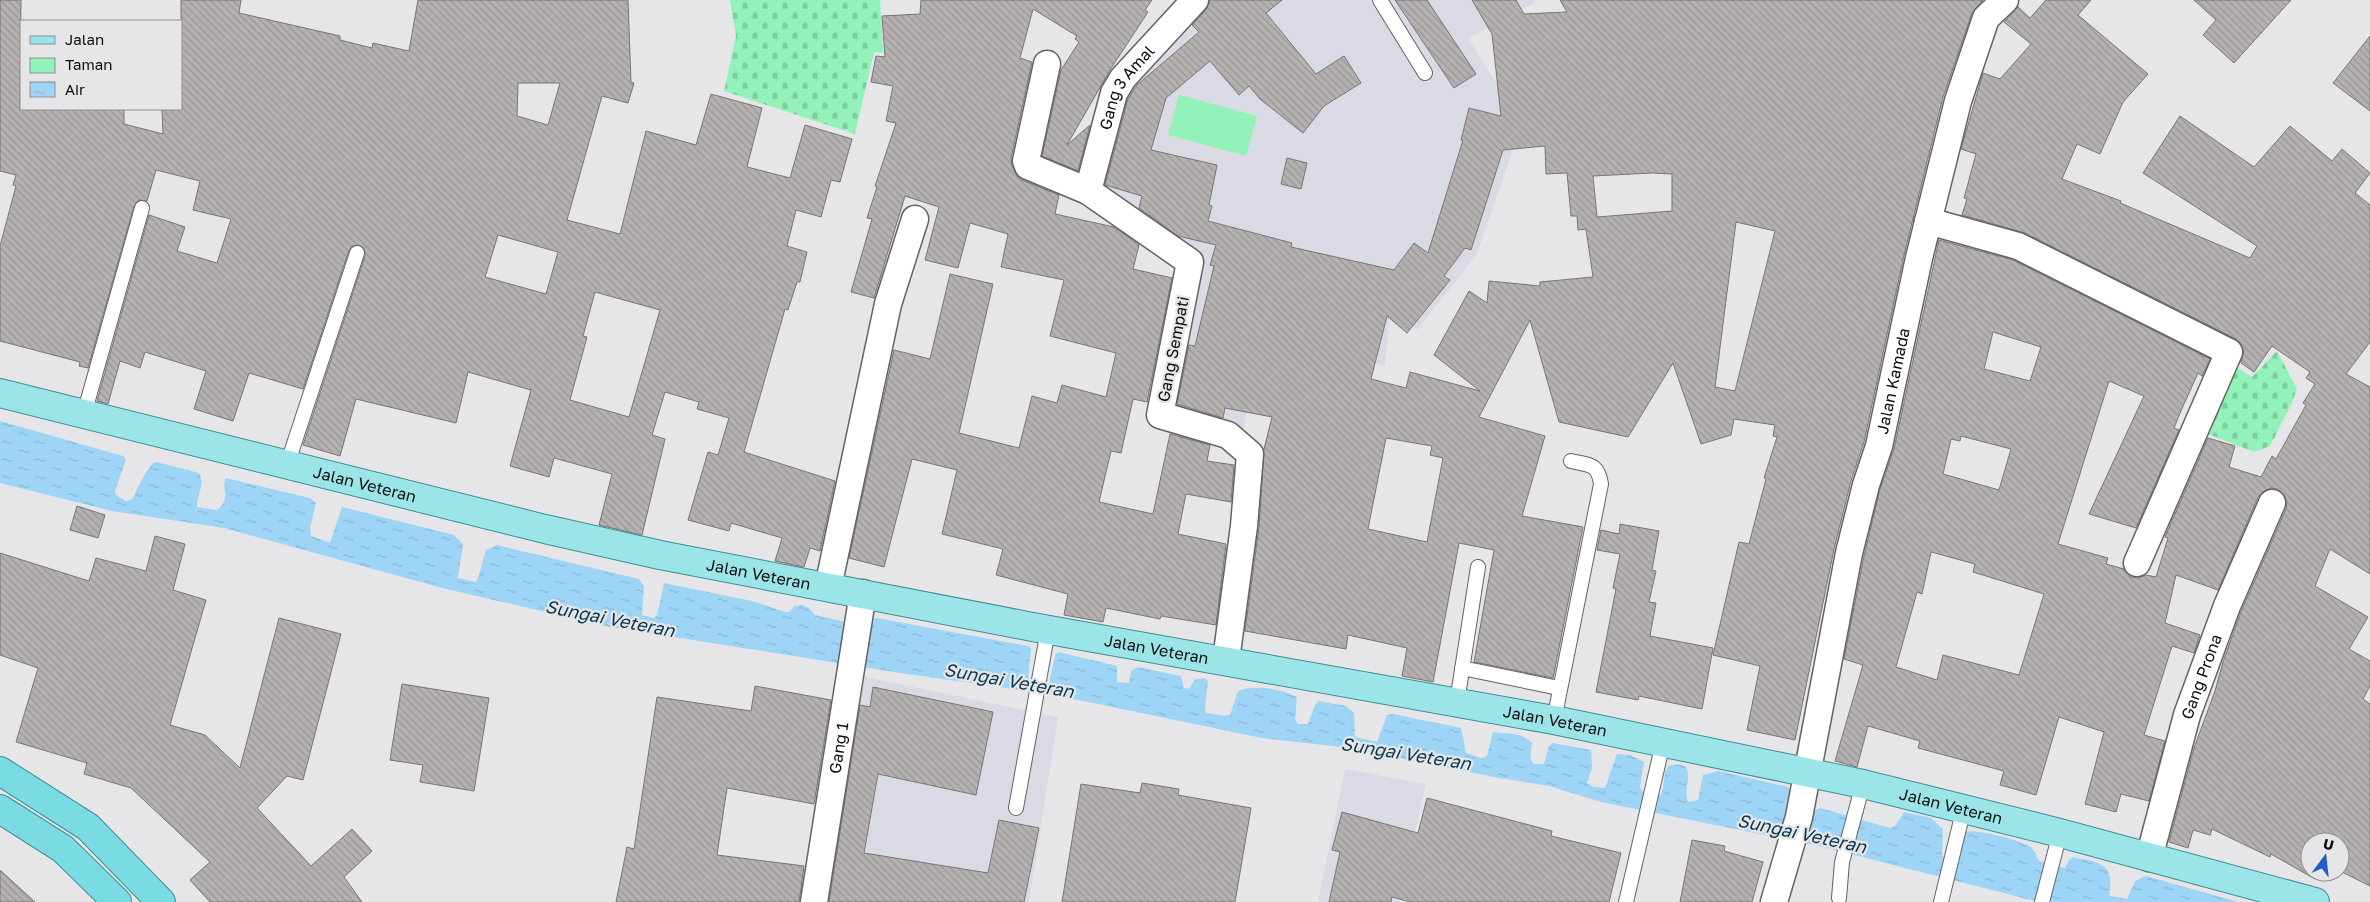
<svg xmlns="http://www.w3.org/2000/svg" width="2370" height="902" viewBox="0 0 2370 902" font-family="'Golos Text',sans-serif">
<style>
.built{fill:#d9dae4}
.green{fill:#92f2ba}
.cemetery{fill:url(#cemetery-stones)}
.water{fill:url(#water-ripples)}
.building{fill:url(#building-back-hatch);stroke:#787575;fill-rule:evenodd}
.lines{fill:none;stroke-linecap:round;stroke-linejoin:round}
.service-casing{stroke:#636366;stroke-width:16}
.minor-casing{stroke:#636366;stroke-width:29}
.primary-casing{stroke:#3e8e93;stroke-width:30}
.trunk-casing{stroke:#3e8e93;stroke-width:30}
.service{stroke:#fff;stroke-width:14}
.minor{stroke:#fff;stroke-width:26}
.primary{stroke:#9be5e9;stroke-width:28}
.trunk{stroke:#7adce2;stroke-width:28}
.labels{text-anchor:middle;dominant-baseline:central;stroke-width:4.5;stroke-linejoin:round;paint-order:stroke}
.street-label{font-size:16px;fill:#0d0d0e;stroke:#e6e6e9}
.water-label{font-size:18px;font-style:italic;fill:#09374d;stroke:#e6e6e9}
</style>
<defs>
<pattern id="cemetery-stones" width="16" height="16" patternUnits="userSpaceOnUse" patternTransform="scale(1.25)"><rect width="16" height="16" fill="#92f2ba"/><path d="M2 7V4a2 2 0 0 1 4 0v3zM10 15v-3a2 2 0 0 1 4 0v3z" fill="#7dce9f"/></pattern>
<pattern id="water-ripples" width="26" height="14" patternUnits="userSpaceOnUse" patternTransform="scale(1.25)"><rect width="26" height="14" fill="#9ed5f6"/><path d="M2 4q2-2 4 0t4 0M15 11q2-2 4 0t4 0" fill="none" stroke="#87b6d2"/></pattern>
<pattern id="building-back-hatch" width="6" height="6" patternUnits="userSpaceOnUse" patternTransform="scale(1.25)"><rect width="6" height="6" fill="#b5b1b1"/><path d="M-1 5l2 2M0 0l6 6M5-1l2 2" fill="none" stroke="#9a9797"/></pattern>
</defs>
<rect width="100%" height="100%" fill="#e6e6e9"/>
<path class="built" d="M1200,0H1532L1534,3L1468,38L1522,124L1476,256L1417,330L1390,309L1385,366L1260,337L1243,432L1164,411L1200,263L1093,181L1117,94Z
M861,676L1058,717L1029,902H818Z
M1345,769L1426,784L1399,902H1318Z"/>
<path class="green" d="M1179,95L1257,116L1246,156L1168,135Z"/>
<path class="cemetery" d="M730,0H880L883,53L874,52L855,134L724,91L736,36Z
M2277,351L2297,389L2291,405L2270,446L2254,452L2203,432L2229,362L2252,377Z"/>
<path class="water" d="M0,421L123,456L126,460L115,491L116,495L126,501L133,499C138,486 144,474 153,463L157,462L199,473C206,484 196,496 197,507L217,510C233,497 220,490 226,478L310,498L316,503L310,528L311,536L330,543L342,507L454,535L463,544L458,578L476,582L478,578L486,550L497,545L639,579L644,586L642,615L654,618L657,615L664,583L752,601L785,612H789L794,606L802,605L809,608L815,615L863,626L864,622L877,618L1028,646L1031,648L1028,680L1032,682L1049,685L1055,655L1058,652L1117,666V682L1129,683L1131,671L1138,667L1181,676L1184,688L1189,689L1194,680L1204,678L1208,681L1205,708L1206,713L1225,716L1230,715L1238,691C1253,684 1282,689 1297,697L1295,720L1298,724H1308L1315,705L1319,701L1346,706L1354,713L1355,737L1377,742L1387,715L1393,714L1461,728L1466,753L1481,758L1487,756L1493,732C1506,734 1523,732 1532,743L1530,758L1534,764H1544L1549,746L1553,743L1591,750L1592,768L1587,783L1594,787L1605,788L1617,754L1630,755L1644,762L1640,788L1644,792L1661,795C1668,778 1658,759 1685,766C1693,777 1683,789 1688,802L1698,800L1703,775L1719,771L1788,787L1811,812L1820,808L1890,828L1895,826L1904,812L1931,818L1943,829L1942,856L1954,862L1959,861L1964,832C1974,828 2021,840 2031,847C2035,851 2036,856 2039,861L2065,868L2069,860L2073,857C2087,861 2107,860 2110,877C2111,883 2109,890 2110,896L2127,899L2135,881L2146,876L2238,902H2039L1815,845L1601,802L1549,786L1499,778L1350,748L1262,738L1054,695L907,674L610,627L446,589L224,528L112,511L0,483Z"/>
<path class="building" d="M0,0H21L20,109H124V124L163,134L162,109H181V0H241L239,13L340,36V40L372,48L373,43L409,51L418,0H628L631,82L634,83L628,103L602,96L567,220L620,234L646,131L696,145L711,94L762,108L747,167L790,178L805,125L852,139L840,182L831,180L821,217L796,210L787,246L807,252L800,282H797L788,310L785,309L744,452L835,481L820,551L810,548L804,567L775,561L782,538L731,523L729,531L688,520L708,452L718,455L729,418L697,409L699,402L665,392L652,435L665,439L642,535L599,525L612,474L554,458L549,477L510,466L531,390L468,372L456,423L356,399L340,456L303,445L365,256L364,248L359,245L352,246L349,250L303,389L249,373L233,421L194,409L206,371L145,352L140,368L120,361L108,404L97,401L149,215L185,227L177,251L217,263L231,219L193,210L200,181L156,170L147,201L139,200L134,206L88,368L79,366L80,362L0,341V246L16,186L13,185L16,175L0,171ZM518,83H560L548,125L517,116ZM498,235L558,252L546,294L485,277ZM595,292L660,310L629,417L570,400L587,337L583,336Z
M921,0H1152L1145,10L1148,12L1110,70L1067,145L1090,125L1078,171L1042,156L1061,70L1079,42L1075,39L1077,36L1033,9L1020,58L1032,62L1011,158L1012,166L1017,176L1022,180L1059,195L1055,214L1114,227L1139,245L1133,269L1172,278L1147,402L1133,399L1121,453L1111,451L1099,502L1153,514L1170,434L1210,445L1207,461L1234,465L1231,502L1186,494L1178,534L1226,544L1216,625L1161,616L1160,619L1106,608L1103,622L1064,615L1068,594L996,575L1003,549L942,534L957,470L912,459L884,567L849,558L894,350L930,359L950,274L993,284L959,433L1019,448L1032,396L1057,403L1062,385L1106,397L1116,353L1050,336L1064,280L1001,267L1008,234L970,223L958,268L925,260L939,207L905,196L874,298L851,292L872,219L867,218L877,187L875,186L896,123L886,121L893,86L871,82L876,56L885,57L882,16L920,14Z
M1210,0H1282L1266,13L1316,74L1344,56L1361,83L1324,106L1303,133L1260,99L1249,86L1239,95L1210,61L1166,98L1151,150L1217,165L1209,205L1212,206L1208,221L1292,243L1291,247L1394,270L1414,243L1428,253L1463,140H1461L1469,108L1501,116L1492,34L1472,0H1516L1524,14L1567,12L1560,0H1983L1972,13L1943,97L1904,255L1864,442L1851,481L1834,549L1795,740L1747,730L1760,666L1713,655L1739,542L1749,544L1766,479L1764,478L1777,437L1773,436L1775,425L1734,419L1731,435L1701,444L1673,363L1628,437L1559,422L1530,320L1479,417L1545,436L1522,516L1583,527L1553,678L1474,662L1494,550L1459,543L1433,682L1402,676L1407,648L1348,635L1346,649L1245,631L1259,527L1264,449L1272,417L1225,408L1223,418L1177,404L1189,345L1195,346L1214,266L1210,265L1216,245L1178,236L1139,208L1142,196L1105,185L1128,99L1137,85L1199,32L1192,25L1206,10ZM1545,146L1546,174L1567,173L1571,216H1577L1578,230L1586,229L1593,277L1540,282V286L1489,281L1487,303L1469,291L1434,355L1480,391L1410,372L1406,388L1371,379L1387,316L1407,333L1450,280L1444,276L1465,248L1471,250L1503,150ZM1652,173L1672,174V211L1597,217L1593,176ZM1736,222L1775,231L1735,391L1715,387ZM1386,438L1432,446L1430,455L1443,458L1427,542L1368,529Z
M1395,0H1427L1476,74L1454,88Z
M2046,0H2091L2078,15L2148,74L2123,102L2100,154L2077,144L2062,179L2121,201L2120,203L2250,258L2257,246L2143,173L2180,116L2254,167L2290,126L2332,161L2342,149L2370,173L2355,193L2370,205V342L2346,374L2370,387V574L2330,549L2315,586L2368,617L2349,649L2370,661V686L2363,699L2370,704V886L2340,871V842H2310V872H2320L2315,879L2271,854L2270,857L2212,829L2210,835L2193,830L2188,848L2169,842L2194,748L2215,691L2223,662L2241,612L2286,509L2287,502L2284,495L2278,489L2271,488L2264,491L2258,497L2218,590L2176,575L2165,623L2200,635L2194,653L2172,646L2144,735L2165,741L2149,801L2121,794L2116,812L2085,804L2104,732L2059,717L2036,795L2000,785L2004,771L1918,748L1920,741L1868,726L1857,767L1835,761L1863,665L1844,659L1864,556L1880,489L1894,449L1939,240L2013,260L2210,359L2202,376L2198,373L2180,413L2174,428L2179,430L2136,528L2089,514L2144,396L2109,381L2058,544L2108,558L2106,564L2124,569L2131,577L2139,578L2146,575L2156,577L2168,538L2165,537L2208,438L2235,446L2229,467L2261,477L2272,456L2276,459L2306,405L2303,403L2315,384L2306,378L2310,372L2272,346L2254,372L2241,363L2244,350L2236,339L2025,233L1962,215L1967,199L1964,198L1976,154L1961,149L1983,73L2000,79L2031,44L2004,22L2018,7L2030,18ZM1993,332L2041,347L2030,381L1984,369ZM1961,436L2011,449L1999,490L1943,474L1951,439L1960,441ZM1931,552L1975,564L1973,572L2044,594L2019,675L1943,655L1937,680L1896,667L1917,592L1922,594Z
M2194,0H2291L2234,63L2203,35L2216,20Z
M2370,36V111L2333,83Z
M1287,158L1307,163L1301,189L1281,184Z
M77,506L105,515L98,538L70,530Z
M1620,524L1659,531L1652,570L1656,571L1649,602L1656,603L1650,636L1713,648L1702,709L1639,696L1638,700L1596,692L1616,589L1613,588L1620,554L1597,550L1601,530L1619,534Z
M155,536L185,544L173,590L206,600L170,725L205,735L240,768L279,618L341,634L303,780L287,776L257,808L311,866L352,829L372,851L344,877L362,902H210L190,880L210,862L131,788L84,774L87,763L16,742L38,668L0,655V553L89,581L96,558L146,571Z
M402,684L489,698L474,791L420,782L423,765L390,760Z
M755,686L831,700L814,804L727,788L717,855L804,866L799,902H616L627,847L634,849L657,697L751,711Z
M873,687L993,712L976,795L878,774L864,853L988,873L999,820L1039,828L1024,902H829L860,705L870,707Z
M1142,783L1179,789L1178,795L1251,808L1235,902H1062L1081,784L1140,793Z
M1427,798L1552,831L1551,836L1621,853L1609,902H1410L1392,897L1391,902H1329L1340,852L1332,850L1342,812L1418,833Z
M1692,840L1725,846L1724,851L1763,862L1752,902H1680Z
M0,870L35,902H0Z"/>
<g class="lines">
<defs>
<path id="service" d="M1380,0L1425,73
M84,414L142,208
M287,465L357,253
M1462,668L1559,688
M1457,702L1478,567
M1554,720L1601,484C1598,463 1589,465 1571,461
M1016,808L1048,630
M1839,898L1842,862L1863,784
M1626,902L1663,743
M1941,902L1964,808
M2042,902L2060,833"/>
<g id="minor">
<path d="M1047,64L1026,161L1028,166L1088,191L1190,262L1160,415L1228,435L1250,454L1244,526L1226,660"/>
<path id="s1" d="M1088,191L1114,93L1123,78L1195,0"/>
<path d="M1928,221L2018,246L2229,352L2137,563"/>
<path d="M828,587L888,304L915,219"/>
<path id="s2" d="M2149,858L2187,715L2227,606L2272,503"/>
<path id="s3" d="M814,902L863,593"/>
<path id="s4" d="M1774,902L1799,817L1849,553L1866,485L1879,446L1919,258L1958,101L1986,18L2005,0"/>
</g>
<g id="primary">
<path id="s5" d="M0,393L545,529L660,555L1038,628L1554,720L1863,784L2060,833L2315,902"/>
</g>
<path id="trunk" d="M0,771L88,827L161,902
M0,809L63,849L117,902"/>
</defs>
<use href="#service" class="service-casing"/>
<use href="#minor" class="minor-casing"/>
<use href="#primary" class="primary-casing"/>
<use href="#trunk" class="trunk-casing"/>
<use href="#service" class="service"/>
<use href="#minor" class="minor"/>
<use href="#primary" class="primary"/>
<use href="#trunk" class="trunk"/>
</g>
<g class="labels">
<g class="street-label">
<text stroke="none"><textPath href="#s1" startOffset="112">Gang 3 Amal</textPath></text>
<text transform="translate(1173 349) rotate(-79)">Gang Sempati</text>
<text stroke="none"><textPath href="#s4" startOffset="535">Jalan Kamada</textPath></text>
<text stroke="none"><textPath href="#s5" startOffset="376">Jalan Veteran</textPath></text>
<text stroke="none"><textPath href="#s5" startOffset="780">Jalan Veteran</textPath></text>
<text stroke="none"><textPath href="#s5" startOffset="1185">Jalan Veteran</textPath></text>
<text stroke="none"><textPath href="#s2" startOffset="189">Gang Prona</textPath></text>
<text stroke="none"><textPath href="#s5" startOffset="1590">Jalan Veteran</textPath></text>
<text stroke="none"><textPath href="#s3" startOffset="156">Gang 1</textPath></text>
<text stroke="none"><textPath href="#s5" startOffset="1995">Jalan Veteran</textPath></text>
</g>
<g class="water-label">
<text transform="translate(610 618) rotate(11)">Sungai Veteran</text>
<text transform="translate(1009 680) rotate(10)">Sungai Veteran</text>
<text transform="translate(1406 753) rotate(9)">Sungai Veteran</text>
<text transform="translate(1802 833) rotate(12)">Sungai Veteran</text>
</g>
</g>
<rect x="20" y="20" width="162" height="90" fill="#e6e6e9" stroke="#8f8f91"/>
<rect x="30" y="36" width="25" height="8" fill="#9be5e9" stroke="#8f8f91"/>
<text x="65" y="45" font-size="15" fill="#0d0d0e">Jalan</text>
<rect x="30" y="58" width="25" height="15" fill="#92f2ba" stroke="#8f8f91"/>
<text x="65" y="70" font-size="15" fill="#0d0d0e">Taman</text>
<rect x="30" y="82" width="25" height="15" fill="url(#water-ripples)" stroke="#8f8f91"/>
<text x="65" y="95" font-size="15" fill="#0d0d0e">Air</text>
<g transform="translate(2325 857) rotate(15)"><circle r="24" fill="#e6e6e9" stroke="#8f8f91"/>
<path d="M0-4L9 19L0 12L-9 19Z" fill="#235dc9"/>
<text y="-8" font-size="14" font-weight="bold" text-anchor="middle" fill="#0d0d0e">U</text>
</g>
</svg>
